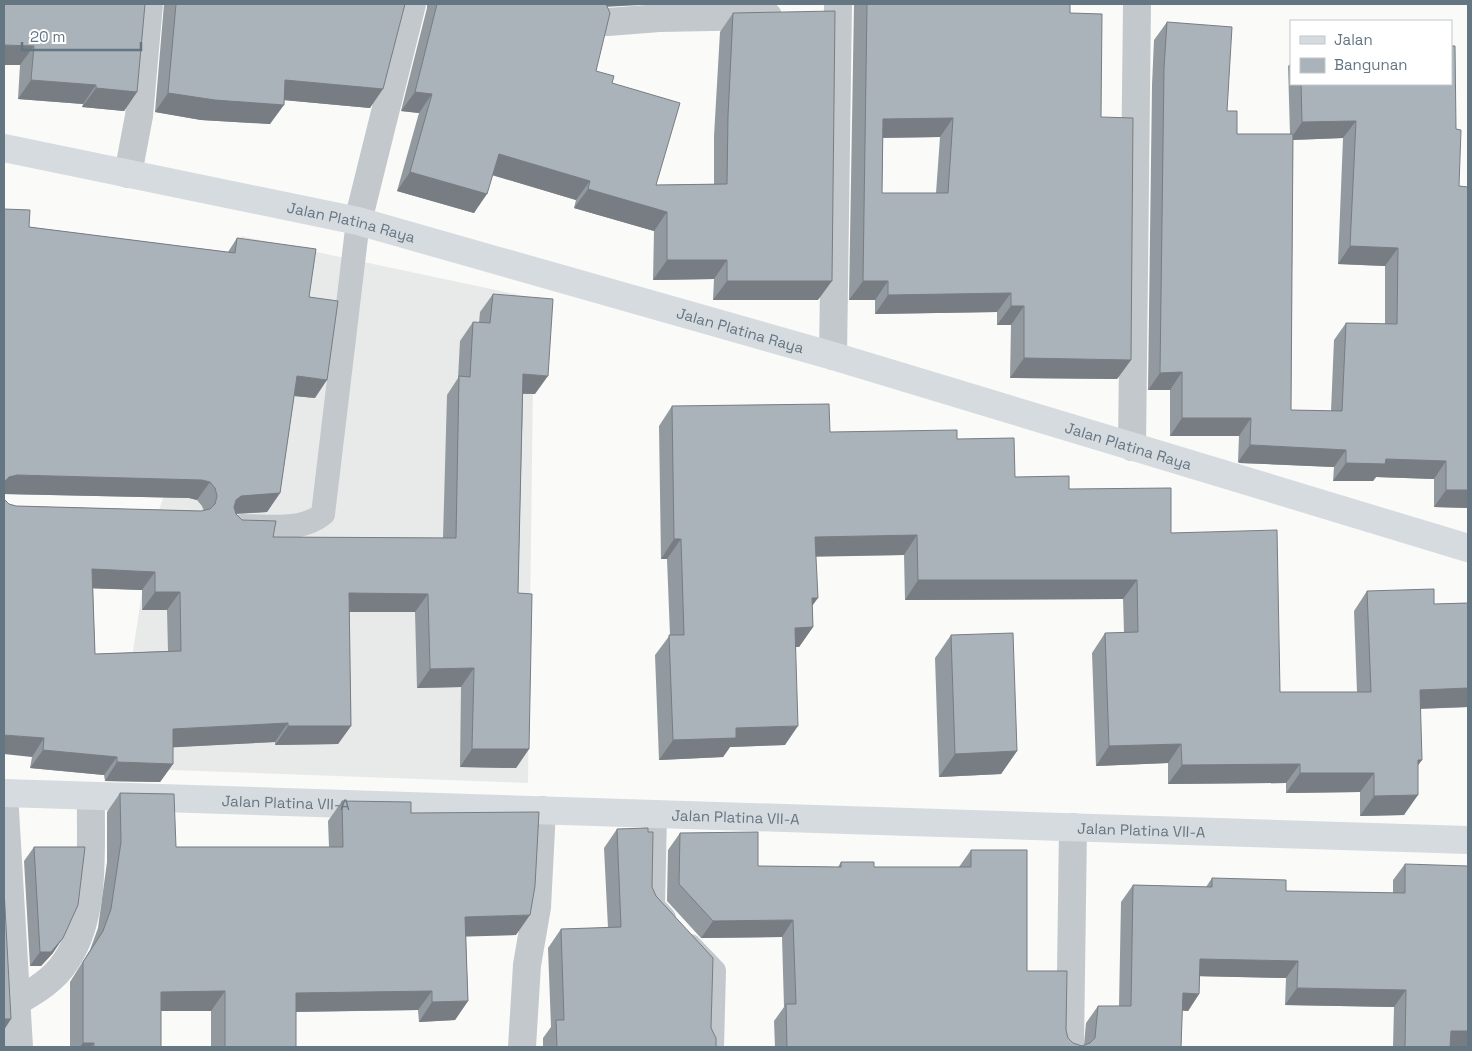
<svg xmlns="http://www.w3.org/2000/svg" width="1472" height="1051" viewBox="0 0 1472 1051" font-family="'Space Grotesk',sans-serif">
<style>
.built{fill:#e8e9e9}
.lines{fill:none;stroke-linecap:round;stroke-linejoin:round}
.service{stroke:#c3c8cc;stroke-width:24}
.minor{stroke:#c3c8cc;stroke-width:28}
.secondary{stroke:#d6dbdf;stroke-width:28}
.wall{fill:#929a9f;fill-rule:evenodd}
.shaded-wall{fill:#777d82}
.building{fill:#aab3b9;stroke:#777d82;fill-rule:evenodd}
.labels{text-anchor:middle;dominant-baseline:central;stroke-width:5;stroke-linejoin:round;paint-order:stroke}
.street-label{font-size:15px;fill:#657683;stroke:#fff}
</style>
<rect width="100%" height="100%" fill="#fafaf8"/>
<path class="built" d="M241,236L534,298L528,783L115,768L151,534L228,303Z"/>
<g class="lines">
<path class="service" d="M242,526C268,526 302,532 323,514L358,221
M655,814L653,906L664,918
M690,946L714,971L712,1047"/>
<path class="minor" d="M608,22L659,18L768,16
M128,174L139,116L149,4
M358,221L412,4
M833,356L838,4
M1132,447L1137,4
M4,793L19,1047
M16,1002C35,991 54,980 66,961C97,915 90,849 91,796
M522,1047L527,965L537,907L542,810
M1070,1047L1073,827"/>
<g class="secondary">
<path id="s1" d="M4,148L358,221L833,356L1468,548"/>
<path id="s2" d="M4,793L1468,840"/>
</g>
</g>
<path class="wall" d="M4,4L137,92L124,111L82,107L83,104L18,99L20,65Z
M164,4H405L370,108L284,100L270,124L201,120L155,112Z
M427,4H658L607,6L596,71L612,83L656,185L714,184V136L720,32L733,13L818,300H713L714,279L653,280L654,231L574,208L576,200L493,175L474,213L397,191L419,113L401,111L427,8Z
M854,4H1070V13L1101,117L1131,360L1117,379L1010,378L1011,325H997V312L875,314V300H849ZM940,137L936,193H882L883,138Z
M1167,22L1227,111L1237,134H1290L1288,66L1291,63V84H1451L1456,129L1459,186L1468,187V508L1434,507V479L1376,477L1373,481H1333L1334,467L1240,463L1238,462L1239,436H1170V390H1148L1152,85L1154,40ZM1343,138L1338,264L1385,266V324L1346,323L1334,340L1331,411L1291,410L1293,140Z
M29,227L228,252L237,238L309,297L315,398L294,396L280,493L267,512L236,514L242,520L273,537L443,538L447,395L458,378L460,341L473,322L479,323L480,312L493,294L535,394H523L518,593L529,749L516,768L460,767L461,687L417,688L415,612H349L351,726L338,744L275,745V742L173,747V764L160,782L105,781L104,775L30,768L32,757L9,504L16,506L204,511L202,506L197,500L189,498L4,494ZM93,588L142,590V610H167L168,651L95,654Z
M672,406L830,432L957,439L1015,477L1069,489L1171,533L1280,692H1357L1354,611L1367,591L1434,604L1468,603V707L1420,709L1418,766L1404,815L1360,816V792L1286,793V783L1168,784V763L1096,766L1092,653L1105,633H1124L1123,599L905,600L904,555L816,556L812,606L813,627L799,647H796L785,745L730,747L723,757L659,760L655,655L670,635L667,559H661L659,426Z
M951,635L1017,751L1001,774L939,777L935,658Z
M120,793L176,847H329L328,821L342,801L411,813L516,935L466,936L468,1001L455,1020L419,1022L418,1010L296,1012V1047H211V1011H161V1047H70V982L90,950L98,928L107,862V812Z
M617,829L652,887L711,1028L716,1047H543V1038L551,1027L548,948L561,929L608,928L604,848Z
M680,833L758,866L838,867L841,862L874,867H959L971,850L1027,971L1066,1030L1068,1038L1073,1043L1082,1046L1084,1045L1086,1023L1098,1006H1119L1121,902L1133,885L1206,887L1212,878L1286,891L1393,893V880L1405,864L1468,1047H1393L1394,1007L1285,1005L1286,978L1200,976L1199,994L1188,1011L1182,1010L1181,1047H775L774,1021L784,1007L782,937L701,938L667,901L668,850Z
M34,847L53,953L41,966H30L24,861Z"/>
<path class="shaded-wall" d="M602,4H658L603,7Z
M4,45L34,46L20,65H4Z
M31,80L96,85L83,104L18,99Z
M285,80L383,89L370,108L272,99Z
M96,88L137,92L124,111L82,107Z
M415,92L432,94L419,113L401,111Z
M168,93L284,105L270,124L201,120L155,112Z
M953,118L940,137L869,138L883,119Z
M1356,121L1343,138L1290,140L1302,122Z
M499,154L590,181L576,200L485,173Z
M410,172L487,194L474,213L397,191Z
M588,189L667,212L654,231L574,208Z
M1350,246L1398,248L1385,266L1338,264Z
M667,260H727L714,279L653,280Z
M727,281H832L818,300H713Z
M863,281H888L875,300H849Z
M1011,293L997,312L875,314L888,295Z
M1011,306H1024L1011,325H997Z
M1024,358L1131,360L1117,379L1010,378Z
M1182,372L1170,390H1148L1160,373Z
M523,374L548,376L535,394L510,393Z
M297,376L327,380L315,398L284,395Z
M1182,418H1251L1239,436H1170Z
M1250,445L1346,450L1334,467L1240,463L1238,462Z
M1386,459L1446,461L1434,479L1376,477L1373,481H1333L1346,463Z
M17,475L202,480L210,482L197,500L189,498L4,494V482L9,477Z
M1446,490H1468V508L1434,507Z
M280,493L267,512L228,514L236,500L241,496Z
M917,535L904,555L801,557L815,537Z
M674,539H681L667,559H661Z
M92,569L155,572L142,590L79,588Z
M918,580H1137L1123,599L905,600Z
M155,592H180L167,610H142Z
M349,593L428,594L415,612H336Z
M812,598H818L804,617Z
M813,627L799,647H781L795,628Z
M474,668L461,687L417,688L430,669Z
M1468,688V707L1406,709L1420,690Z
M288,723L275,742L161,748L173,729Z
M288,726H351L338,744L275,745Z
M798,726L785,745L730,747L723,757L659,760L673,740L736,728Z
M4,735L44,738L32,757L4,754Z
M1181,744L1168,763L1096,766L1109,746Z
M472,749H529L516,768L460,767Z
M43,750L117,757L104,775L30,768Z
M1017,751L1001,774L939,777L955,754Z
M1418,760H1422L1408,779Z
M117,762L173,764L160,782L105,781Z
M1300,764L1286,783L1168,784L1182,765Z
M1300,773H1374L1360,792L1286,793Z
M1418,795L1404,815L1360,816L1374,796Z
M530,915L516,935L452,937L465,917Z
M793,920L782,937L701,938L713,921Z
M63,938L53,953L41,966H30L40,952Z
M1200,959L1298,961L1286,978L1189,976Z
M1297,988L1406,990L1394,1007L1285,1005Z
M225,991L211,1011H147L161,992Z
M432,991L418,1010L282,1012L296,993Z
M1183,993L1199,994L1188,1011L1171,1010Z
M468,1001L455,1020L419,1022L432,1002Z
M4,1019H11L4,1030Z
M1451,1031H1468V1047H1439Z
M83,1043H94L91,1047H80Z"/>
<path class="building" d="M4,4H145L137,92L96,88V85L31,80L34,46L4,45Z
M176,4H405L383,89L285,80L284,105L215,100L168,93Z
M437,4H606L610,13L596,71L614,76L612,83L680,103L656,185L727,184L728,116L733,13L835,11L832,281H727V260H667V212L588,189L590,181L499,154L487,194L410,172L432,94L415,92Z
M867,4H1070V13L1102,14L1101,117L1133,118L1131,360L1024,358V306H1011V293L888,295V281H863ZM953,118L948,193H882L883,119Z
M1167,22L1232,27L1227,111H1237V134H1293L1291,410L1342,411L1346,323L1397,324L1398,248L1350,246L1356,121L1302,122L1301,84H1451V46H1455L1456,129L1461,130L1459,186L1468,187V490H1446V461L1386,459L1385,464L1346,463V450L1252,445H1250L1251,418H1182V372L1160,373L1164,68Z
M4,209L30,210L29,227L235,253L237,238L316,249L309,297L338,301L327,380L297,376L280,493L241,496L236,500L234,507L236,514L242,520L276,521L273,537L456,538L459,376L470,377L473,322L490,323L493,294L553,299L548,376L523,374L518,593L532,594L529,749H472L474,668L430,669L428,594L349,593L351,726H288V723L173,729V764L117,762V757L43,750L44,738L4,735V499L9,504L16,506L201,511L210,509L215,504L217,496L215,488L210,482L202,480L17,475L9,477L4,482ZM92,569L155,572V592H180L181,651L95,654Z
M829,404L830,432L957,430V439L1014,438L1015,477L1069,476V489L1171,488V533L1277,530L1280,692H1371L1367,591L1434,589V604L1468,603V688L1420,690L1422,760H1418V795L1374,796V773H1300V764L1182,765L1181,744L1109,746L1105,633L1138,632L1137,580H918L917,535L815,537L818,598H812L813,627L795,628L798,726L736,728V738L673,740L669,635H684L681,539H674L672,406Z
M1013,633L1017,751L955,754L951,635Z
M120,793L174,794L176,847H343L342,801L411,802V813L539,812L535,886L530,915L465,917L468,1001L432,1002V991L296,993V1047H225V991L161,992V1047H94V1043H83V962L103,931L111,909L121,842Z
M648,828V832H653L652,887L656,896L713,958L711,1028L716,1038V1047H557L556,1020H564L561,929L621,927L617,829Z
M758,832V866L841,867V862H874V867H971V850H1027V971H1067L1066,1030L1068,1038L1073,1043L1082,1046L1090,1043L1095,1038L1098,1006H1131L1133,885L1212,887V878L1286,880V891L1405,893V864L1468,866V1031H1451L1450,1047H1405L1406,990L1297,988L1298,961L1200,959L1199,994L1183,993L1181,1047H787L786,1004H796L793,920L713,921L679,884L680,833Z
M34,847H85L78,905L63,938L51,952H40Z
M4,889L11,1019H4Z"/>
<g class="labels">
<g class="street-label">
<text stroke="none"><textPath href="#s1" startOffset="355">Jalan Platina Raya</textPath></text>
<text stroke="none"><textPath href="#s1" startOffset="759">Jalan Platina Raya</textPath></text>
<text stroke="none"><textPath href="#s1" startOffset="1164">Jalan Platina Raya</textPath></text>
<text stroke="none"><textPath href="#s2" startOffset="282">Jalan Platina VII-A</textPath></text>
<text stroke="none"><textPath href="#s2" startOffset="732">Jalan Platina VII-A</textPath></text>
<text stroke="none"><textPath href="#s2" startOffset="1138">Jalan Platina VII-A</textPath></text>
</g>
</g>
<rect width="1472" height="1051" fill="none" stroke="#657683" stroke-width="10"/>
<rect x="1290" y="20" width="162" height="65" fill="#ffffff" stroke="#c1c8cd"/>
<rect x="1300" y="36" width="25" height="8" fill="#d6dbdf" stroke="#c1c8cd"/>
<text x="1334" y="45" font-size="15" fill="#657683">Jalan</text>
<rect x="1300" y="58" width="25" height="15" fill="#aab3b9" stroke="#c1c8cd"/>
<text x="1334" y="70" font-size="15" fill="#657683">Bangunan</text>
<path d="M22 42v8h119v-8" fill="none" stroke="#657683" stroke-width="2.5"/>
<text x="30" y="42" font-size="15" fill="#657683" stroke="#ffffff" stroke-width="4" paint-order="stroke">20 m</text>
</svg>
